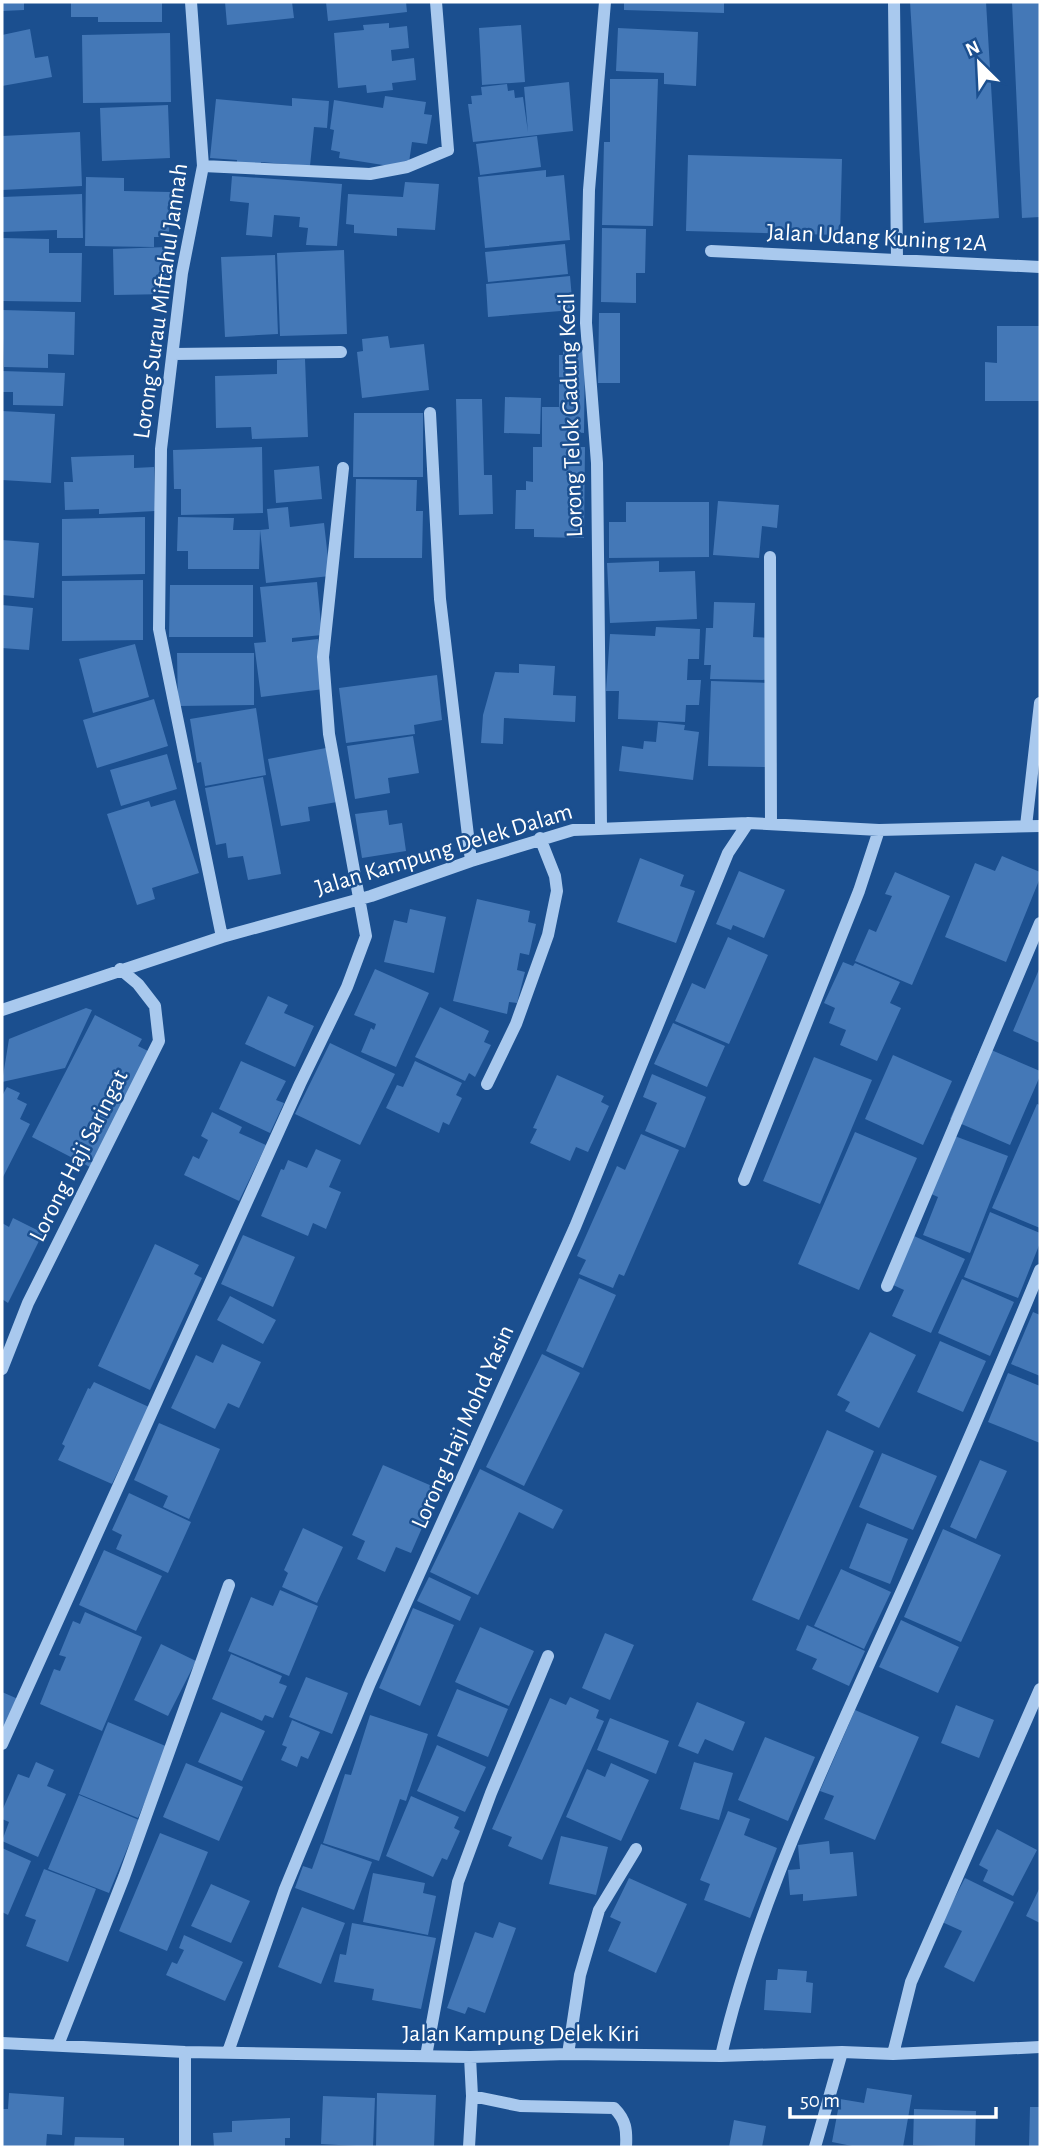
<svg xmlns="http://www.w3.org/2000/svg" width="1042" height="2149" viewBox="0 0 1042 2149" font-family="'Alegreya Sans',sans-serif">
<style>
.building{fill:#4478b7}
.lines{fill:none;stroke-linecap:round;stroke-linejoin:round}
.minor{stroke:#a9c9ee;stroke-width:12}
.labels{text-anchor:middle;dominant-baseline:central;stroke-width:5;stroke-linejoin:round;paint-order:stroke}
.street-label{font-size:24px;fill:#fff;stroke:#1b4f8f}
</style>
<rect width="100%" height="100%" fill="#1b4f8f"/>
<path class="building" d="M2,2H24V10L2,11Z
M71,2H162V22H98V17H71Z
M225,2H292L294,18L227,25Z
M326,2H406L407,12L328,21Z
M624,2H724V13L624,10Z
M910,2H986L999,218L924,223Z
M1012,2H1040V217L1022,218Z
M389,23V28L407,26L409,48L391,50L392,61L414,58L416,80L392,83L393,90L367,93L366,85L338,88L334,33L364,30L363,25Z
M521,25L525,82L482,85L479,28Z
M618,28L698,32L696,86L664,84V73L616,71Z
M30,29L35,58L48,56L52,77L2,86V35Z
M170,33L171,102L83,103L82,35Z
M610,79H658L653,226L602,225L604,142H610Z
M569,82L573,131L473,142L468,104H472L471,96L482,95L481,87L507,84L508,91L514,90L515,98L523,97L528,132L524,87Z
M385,96L426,102L424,114L432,115L427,144L412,142L408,169L339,158L340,152L331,150L334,130L330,129L334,100L383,108Z
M292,98L329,101L327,128L314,127L310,166L261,162L260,174L236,172L237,160L210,158L216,99L292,106Z
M168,105L170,158L102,161L100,108Z
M80,132L82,186L2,190V136Z
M537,136L541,167L480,175L476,144Z
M688,155L842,159L840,235L686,231Z
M546,170V177L564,175L570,240L485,248L478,177Z
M232,176L342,184L337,246L306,245L308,228L299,227L300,217L274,215L272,237L246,235L249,203L230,201Z
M86,177L124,178V191L170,192L169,237H154V247L85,246Z
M405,182L439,184L435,230L397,228V236L354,233V225L346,224L348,194L403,197Z
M82,194L83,238H57V230L2,232V197Z
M602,228L646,229L645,273H636V303L601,302Z
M2,238L49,239V253H82L81,302L2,301Z
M565,244L568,274L488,282L485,252Z
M167,247L169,294L114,295L113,249Z
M344,250L347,334L280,336L277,253Z
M275,255L278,334L225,337L221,257Z
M570,276L573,310L488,317L486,284Z
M2,310L75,312L74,355L48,354V368L4,367Z
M599,313H620V383H598Z
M997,326H1040V401H985V362L997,363Z
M388,336L390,348L424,344L429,390L362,398L357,352L363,351L362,339Z
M563,344H585L584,433L572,432V447H585L584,538L534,537V529H515L516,490H526V481L533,482V447H542V407H559V355H563Z
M305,359L308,437L252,439L251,427L216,428L215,376L277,374V360Z
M2,371L65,373L63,406L13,405V392H2Z
M505,397L541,398L540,434L504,433Z
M456,399H482L484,475H492L493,514L459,515Z
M2,411L55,414L51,483L2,480Z
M354,413H423V477H353Z
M262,447L263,513L181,515V489H174L173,450Z
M134,455V468L154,467L155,511L99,514V509L65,510L64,482H73L71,457Z
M319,466L322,499L276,503L274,470Z
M356,479L417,480L416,511H423L422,558H354Z
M718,501L779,505L777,528L762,526L759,558L713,555Z
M626,502H709V557L609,558V522H626Z
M288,507L290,527L324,523L330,576L266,583L260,530L269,529L267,509Z
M145,517V574L62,576V519Z
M178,517L234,518L233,530H260L259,569H188V551H177Z
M2,540L39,543L34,598L2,595Z
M659,561V572L695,571L697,619L610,623L607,563Z
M143,580V640L62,641V581Z
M317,582L322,635L292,638V642L318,639L324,689L261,697L254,643L266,642L260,587Z
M170,585H253V637H169Z
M714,602L755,603L753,637L772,638L770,680L710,679L711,665H704L706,628H713Z
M2,605L33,608L29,650L2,648Z
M656,627L700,629L699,659H688L687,680H701L699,705H686L685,722L618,719L619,691H606L610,634L655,636Z
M135,644L149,697L93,713L79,659Z
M177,653H254V705L178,706Z
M519,664L555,666L553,695L576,696L575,722L504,718L503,744L481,743L483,715L495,672L519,673Z
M437,675L442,720L414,725L415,734L346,743L339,688Z
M711,681L770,683L767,767L708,766Z
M154,699L168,746L97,768L83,720Z
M256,708L266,775L205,786L201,762L197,763L190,719Z
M658,722L685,725L684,730L699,732L693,780L619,771L622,746L643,749L644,741L656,742Z
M413,736L419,773L388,778L390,793L355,799L347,746Z
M326,748L337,802L308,807L310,821L281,826L268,759Z
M167,754L177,789L121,806L110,770Z
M263,777L281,874L248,880L243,856L228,858L226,843L216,845L205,788Z
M175,800L199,873L152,888L155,899L137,905L107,814L149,801L151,807Z
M387,810L389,825L402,823L406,851L362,858L355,814Z
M1002,856L1040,872V878L1006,962L945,937L975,863L995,871Z
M640,858L684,875L680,886L695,891L676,943L617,922Z
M739,871L785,890L764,938L733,925L731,930L716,924Z
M895,872L950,896L912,985L855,961L869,929L876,932L892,896L885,894Z
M477,899L530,911L528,922L536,924L529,955L520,953L517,970L525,972L517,1003L509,1002L507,1014L453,1001Z
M410,909L446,917L434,973L384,962L394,920L407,923Z
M728,937L768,955L729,1044L675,1021L692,983L705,989Z
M843,962L853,966L855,963L900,982L890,1003L901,1008L877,1061L840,1045L846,1030L829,1023L835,1008L824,1003Z
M1040,967V1043L1013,1031Z
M375,969L429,993L396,1067L361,1052L371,1028L374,1030L376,1024L354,1015Z
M268,996L288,1005L284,1013L314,1026L295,1067L245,1044Z
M440,1007L489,1031L484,1042L491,1045L475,1077L469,1073L465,1081L415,1057Z
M86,1008L92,1010L65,1068L2,1082L9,1039Z
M95,1015L142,1039L138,1046L152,1053L92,1168L32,1137Z
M673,1023L725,1046L707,1087L654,1064Z
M330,1043L395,1074L360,1145L295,1114Z
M982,1046L1040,1071V1076L1010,1145L950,1119Z
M893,1055L952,1081L923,1145L865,1119Z
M814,1057L872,1080L820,1204L763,1181Z
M241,1061L286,1081L276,1100L284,1103L270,1133L219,1109Z
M415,1061L462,1083L456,1095L462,1098L449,1125L443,1122L439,1133L386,1108L397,1085L403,1087Z
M652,1074L706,1097L685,1148L645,1131L657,1103L643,1097Z
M557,1075L604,1096L601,1102L609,1106L588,1152L576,1147L570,1161L530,1143L537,1129L533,1128Z
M7,1087L20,1093L17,1099L27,1104L20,1119L30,1124L2,1179V1096Z
M1037,1104L1040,1105V1228L992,1208Z
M212,1112L242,1127L239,1133L266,1145L239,1201L184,1175L193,1156L199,1159L208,1140L201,1136Z
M855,1132L917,1158L859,1290L798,1264Z
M641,1134L679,1150L624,1276L619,1274L613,1288L579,1274L586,1260L577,1256L617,1166L625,1170Z
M952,1135L1008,1156L970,1253L923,1235L938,1197L929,1193Z
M316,1149L341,1160L329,1187L341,1192L326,1229L313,1223L308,1236L261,1216L281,1169L284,1170L288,1160L307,1168Z
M990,1212L1040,1233V1243L1018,1298L964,1277Z
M13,1218L43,1233L8,1303L2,1299V1223L9,1227Z
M243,1235L295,1257L273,1307L221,1284Z
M914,1236L965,1259L931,1333L892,1316L904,1290L891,1284Z
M155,1244L199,1265L194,1274L202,1278L150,1390L98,1366Z
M579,1278L616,1295L583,1368L546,1351Z
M962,1279L1014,1302L990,1356L938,1333Z
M230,1296L276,1320L263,1344L217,1320Z
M1033,1312L1040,1315V1376L1011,1364Z
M870,1332L916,1355L879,1428L845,1411L850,1402L837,1395Z
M940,1341L986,1361L963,1412L917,1392Z
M222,1344L261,1362L239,1408L228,1403L215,1429L171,1408L196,1355L213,1363Z
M542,1354L580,1373L524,1486L486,1467Z
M1008,1373L1040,1386V1443L988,1422Z
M94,1382L149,1407L112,1484L58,1460L65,1446L62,1444L88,1388L90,1389Z
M159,1423L220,1449L189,1519L163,1507L168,1496L134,1480Z
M827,1430L874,1451L799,1620L752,1600Z
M882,1453L937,1476L913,1530L859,1507Z
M980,1460L1007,1471L976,1539L950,1527Z
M383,1465L439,1489L411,1553L396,1547L385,1572L357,1559L365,1541L352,1535Z
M480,1469L563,1510L553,1529L519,1512L478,1595L430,1572Z
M129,1493L191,1522L168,1573L116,1549L122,1535L112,1530Z
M867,1523L908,1539L890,1584L849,1568Z
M303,1528L343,1547L317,1603L282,1587L288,1573L284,1570Z
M943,1529L1001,1555L961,1642L904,1617Z
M104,1550L162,1576L136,1631L79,1605Z
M841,1569L891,1592L864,1649L814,1626Z
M429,1577L471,1597L460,1621L417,1601Z
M280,1590L318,1606L289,1676L228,1651L251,1597L273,1606Z
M413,1608L454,1625L420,1706L379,1688Z
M85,1612L142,1637L102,1731L40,1704L54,1669L60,1671L66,1657L59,1655L73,1621L80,1624Z
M901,1620L959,1647L938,1693L879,1667Z
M807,1625L865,1651L849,1686L812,1669L817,1659L796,1650Z
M480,1627L534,1651L509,1706L455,1682Z
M605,1633L634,1645L610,1700L582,1688Z
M161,1644L196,1661L168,1716L134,1700Z
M231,1654L282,1676L279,1683L287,1686L273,1718L265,1715L262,1721L212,1699Z
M306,1677L348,1693L332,1734L289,1717Z
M457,1689L508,1709L488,1757L437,1736Z
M2,1692L18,1699L2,1735Z
M570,1697L599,1710L596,1718L604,1721L542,1860L508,1846L512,1837L492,1829L550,1698L566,1705Z
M697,1702L745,1722L733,1751L705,1739L698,1754L678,1746Z
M956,1705L994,1720L979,1758L941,1743Z
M855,1710L919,1737L875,1840L824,1819L834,1796L820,1791Z
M221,1712L265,1731L242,1781L198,1762Z
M370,1715L428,1734L406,1801L400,1799L379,1861L323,1843L345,1774L351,1775Z
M610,1718L669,1741L656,1774L597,1750Z
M292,1720L320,1732L308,1759L301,1756L297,1767L281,1760L287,1747L282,1745Z
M108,1722L168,1747L138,1818L79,1794Z
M765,1737L815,1757L788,1821L738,1800Z
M437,1745L486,1767L465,1812L417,1791Z
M36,1762L54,1770L47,1786L66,1794L38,1857L2,1841L9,1822L2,1819V1811L18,1774L29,1778Z
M694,1762L733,1773L719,1820L680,1809Z
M186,1763L243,1787L219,1841L163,1817Z
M611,1763L649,1780L621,1841L566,1817L587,1769L605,1777Z
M79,1795L139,1820L109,1893L48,1869Z
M411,1796L459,1817L454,1828L460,1831L447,1860L442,1858L433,1877L386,1856Z
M728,1811L750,1819L744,1835L777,1848L750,1918L704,1900L710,1884L700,1880Z
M997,1829L1037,1850L1013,1896L983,1881L988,1870L979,1865Z
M160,1833L208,1852L167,1951L119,1931Z
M561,1836L608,1847L596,1895L549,1884Z
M829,1841L830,1854L853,1852L857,1896L803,1901V1894L790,1895L788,1870L800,1869L798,1845Z
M321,1844L372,1862L354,1910L295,1888L303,1866L312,1869Z
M2,1848L31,1861L8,1915L2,1912Z
M44,1869L96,1889L68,1962L26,1946L36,1920L25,1916Z
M373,1873L425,1883L423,1893L436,1896L428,1935L363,1922Z
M629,1878L687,1904L656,1973L608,1951L621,1922L610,1917Z
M965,1878L1014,1902L974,1982L944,1967L962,1931L942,1922Z
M211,1884L250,1901L231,1943L191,1926Z
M1040,1887V1923L1026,1916Z
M302,1907L345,1923L321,1984L278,1967Z
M499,1922L516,1928L485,2013L468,2007L465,2014L447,2008L475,1932L493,1938Z
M352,1923L436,1938L421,2009L372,2000L374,1989L334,1982L340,1954L346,1955Z
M184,1935L243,1962L225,2001L166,1975L172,1962L177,1964L184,1950L179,1948Z
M778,1969L807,1971L806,1982L813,1983L811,2013L764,2010L766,1980H777Z
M867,2088L912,2095L903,2147H857L832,2142L840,2099L864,2103Z
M9,2093L64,2097L62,2135L47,2134L46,2147H2V2109H8Z
M377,2093L436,2095L434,2147H376Z
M323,2096L375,2098L373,2147L321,2144Z
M1030,2107H1040V2147H1029Z
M914,2109L976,2111L975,2147L913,2145Z
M290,2118V2138H285V2147H214L213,2133L232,2132V2121Z
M734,2120L766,2126L762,2147H729Z
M75,2137L124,2138V2147H74Z"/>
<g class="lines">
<path class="minor" d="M191,2L203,166L182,273L161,449L159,629L222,937
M894,2L897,258
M203,166L370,174L407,167L448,150L436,2
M711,251L1040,267
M173,354L341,352
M430,413L440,599L471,861
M770,557L771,824
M1026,826L1040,703
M601,827L597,463L586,323L589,190L605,2
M2,1010L222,937L371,896L471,861L573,830L748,823L879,830L1040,826
M487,1084L516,1024L548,935L557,891L555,876L540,838
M744,1180L859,891L879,830
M887,1286L1040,923
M2,1369L28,1303L159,1041L155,1006L138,984L120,969
M2,1744L300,1084L347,987L366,936L329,734L323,657L343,468
M2,2043L185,2052L470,2057L568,2054L721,2056L842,2052L893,2054L1040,2047
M58,2045L124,1877L229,1585
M228,2052L285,1889L370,1683L575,1227L728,853L748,823
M568,2054L580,1975L599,1910L636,1849
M893,2054L911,1982L1040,1689
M426,2056L458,1882L491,1793L548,1656
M721,2056C753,1917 815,1785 873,1655C931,1527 987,1399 1040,1270
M472,2096L520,2106L614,2108C626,2120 627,2130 626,2147
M185,2147V2052
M469,2147L472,2096L470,2057
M815,2147L842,2052"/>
</g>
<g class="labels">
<g class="street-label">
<text transform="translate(877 238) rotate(3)">Jalan Udang Kuning 12A</text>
<text transform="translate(161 301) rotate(-82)">Lorong Surau Miftahul Jannah</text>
<text transform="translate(571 415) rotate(-92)">Lorong Telok Gadung Kecil</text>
<text transform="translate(444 850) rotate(-17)">Jalan Kampung Delek Dalam</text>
<text transform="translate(79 1156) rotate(-63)">Lorong Haji Saringat</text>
<text transform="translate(463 1427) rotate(-66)">Lorong Haji Mohd Yasin</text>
<text x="521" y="2034">Jalan Kampung Delek Kiri</text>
</g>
</g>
<rect width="1042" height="2149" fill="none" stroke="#ffffff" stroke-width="7"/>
<g transform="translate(979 63) rotate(336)" stroke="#1b4f8f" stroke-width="5" paint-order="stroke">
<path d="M0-5L12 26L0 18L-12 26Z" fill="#ffffff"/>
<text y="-10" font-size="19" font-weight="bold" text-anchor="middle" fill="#ffffff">N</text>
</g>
<path d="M790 2107v10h206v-10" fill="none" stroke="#ffffff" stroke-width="3.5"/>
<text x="800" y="2107" font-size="21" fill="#ffffff" stroke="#1b4f8f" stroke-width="5" paint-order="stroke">50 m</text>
</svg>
